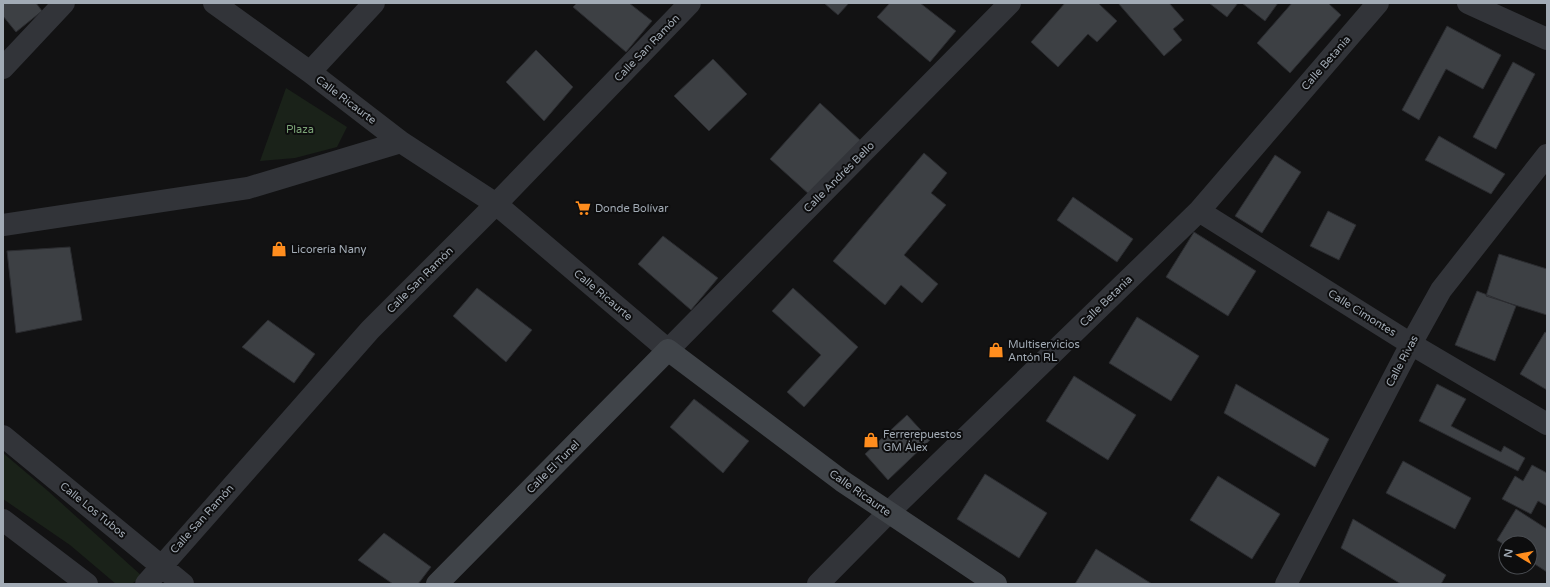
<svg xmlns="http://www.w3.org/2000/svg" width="1550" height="587" viewBox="0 0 1550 587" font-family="'Varela Round',sans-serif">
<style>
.green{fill:#1a2219}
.building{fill:#3d4044;stroke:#2b2c30}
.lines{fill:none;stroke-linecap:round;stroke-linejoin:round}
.street{stroke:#323439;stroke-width:22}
.secondary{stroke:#404449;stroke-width:22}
.labels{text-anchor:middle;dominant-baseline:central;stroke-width:4;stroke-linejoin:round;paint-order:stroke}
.street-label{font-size:11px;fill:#a2abb5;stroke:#0d0d0e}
.park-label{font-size:11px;fill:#7ba376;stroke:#0d0d0e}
.poi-label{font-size:11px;fill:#a2abb5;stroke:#0d0d0e;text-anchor:start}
</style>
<rect width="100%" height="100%" fill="#121213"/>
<path class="green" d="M286,88L347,127L337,147L295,158L260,161Z
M3,453L48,491L143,577L131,584H116L70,545L3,499Z"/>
<path class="building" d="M3,3H36L42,11L16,32L3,16Z
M577,3H629L652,21L626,52L573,7Z
M824,3H849L838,15Z
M890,3H920L956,31L930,62L877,17Z
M1065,3H1098L1117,21L1097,42L1088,34L1058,67L1031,42Z
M1118,3H1169L1184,20L1173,29L1182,40L1164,56Z
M1209,3H1238L1227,17Z
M1242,3H1278L1265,21Z
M1292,3H1328L1341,15L1290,73L1257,43Z
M1447,26L1501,55L1483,89L1446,69L1419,120L1402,110Z
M536,50L573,87L544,121L506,82Z
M713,59L747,94L709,131L674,96Z
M1513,62L1535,74L1496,149L1473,137Z
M820,103L861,141L811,196L770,159Z
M1439,136L1505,174L1491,194L1425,160Z
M924,153L947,173L931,193L946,205L904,255L938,284L922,303L901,285L885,305L833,261Z
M1275,155L1301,172L1262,233L1235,216Z
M1073,197L1133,239L1117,262L1057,220Z
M1328,211L1356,225L1339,260L1310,246Z
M1194,232L1256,271L1228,316L1166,277Z
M663,236L718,278L691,310L638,264Z
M70,247L82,320L16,333L7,251Z
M1499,254L1547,269V315L1486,296Z
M477,288L532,330L506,362L453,316Z
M793,288L858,347L804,407L787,392L821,355L772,311Z
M1477,291L1516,306L1495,361L1455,345Z
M1137,317L1199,356L1171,401L1109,363Z
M268,320L315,354L294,383L242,347Z
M1545,332L1547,333V390L1520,374Z
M1074,376L1136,415L1108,460L1046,421Z
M1236,384L1329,439L1315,467L1224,413Z
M1437,384L1466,399L1451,426L1501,452L1504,446L1525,458L1518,471L1419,421Z
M694,399L749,441L723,473L670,427Z
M907,415L930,440L888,480L865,454Z
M1403,461L1471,498L1455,529L1386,493Z
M1532,465L1547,473V506L1538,501L1531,514L1502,499L1515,476L1523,481Z
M985,474L1047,513L1019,558L957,519Z
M1218,476L1280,514L1252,559L1190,520Z
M1516,509L1547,529V572L1530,561V543H1506V546L1497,540Z
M1353,519L1446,575L1441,584H1401L1341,548Z
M384,533L431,567L418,584H393L358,560Z
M1096,549L1152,584H1075Z"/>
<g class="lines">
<path class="street" d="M214,3L310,72L401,142L496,204L668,350L1010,3
M1468,3L1547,39
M3,68L64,3
M310,72L374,3
M1199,211L1411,344L1547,424
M3,225L248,188L401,142
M3,436L183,584
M3,520L87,584
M146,584L370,330L496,204L690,3
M818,584L888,513L1199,211L1378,3
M1286,584L1411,344L1441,290L1547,155"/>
<path class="secondary" d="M437,584L668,350L842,481L996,584"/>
</g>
<defs>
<symbol id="supermarket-bare" viewBox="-9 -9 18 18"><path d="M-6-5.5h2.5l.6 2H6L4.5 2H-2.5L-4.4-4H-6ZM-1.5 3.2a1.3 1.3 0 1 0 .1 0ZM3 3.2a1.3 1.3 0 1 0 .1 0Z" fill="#ff8d1e" stroke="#0d0d0e" stroke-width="2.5" paint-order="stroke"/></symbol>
<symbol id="shop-bare" viewBox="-9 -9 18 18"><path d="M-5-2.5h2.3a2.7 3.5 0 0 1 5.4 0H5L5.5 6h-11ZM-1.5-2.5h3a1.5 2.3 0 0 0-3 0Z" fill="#ff8d1e" stroke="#0d0d0e" stroke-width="2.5" paint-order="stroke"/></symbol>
</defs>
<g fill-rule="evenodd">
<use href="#supermarket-bare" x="572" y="197" width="22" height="22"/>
<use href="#shop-bare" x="268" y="238" width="22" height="22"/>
<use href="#shop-bare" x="985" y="339" width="22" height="22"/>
<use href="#shop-bare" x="860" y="429" width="22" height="22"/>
</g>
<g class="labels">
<g class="street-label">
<text transform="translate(647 48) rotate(-46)">Calle San Ramón</text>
<text transform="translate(1326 63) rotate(-49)">Calle Betania</text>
<text transform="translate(346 100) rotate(37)">Calle Ricaurte</text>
<text transform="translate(839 177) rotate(-45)">Calle Andrés Bello</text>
<text transform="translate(420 280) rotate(-45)">Calle San Ramón</text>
<text transform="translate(603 295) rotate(40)">Calle Ricaurte</text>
<text transform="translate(1106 301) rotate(-44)">Calle Betania</text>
<text transform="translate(1362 313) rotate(32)">Calle Cimontes</text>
<text transform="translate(1402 361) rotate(-62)">Calle Rivas</text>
<text transform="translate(553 467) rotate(-45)">Calle El Tunel</text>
<text transform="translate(860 493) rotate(35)">Calle Ricaurte</text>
<text transform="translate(93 510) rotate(39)">Calle Los Tubos</text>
<text transform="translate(202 519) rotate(-48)">Calle San Ramón</text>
</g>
<g class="park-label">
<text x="300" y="129">Plaza</text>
</g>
<g class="poi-label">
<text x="595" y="208">Donde Bolívar</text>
<text x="291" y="249">Licorería Nany</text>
<text x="1008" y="344">Multiservicios<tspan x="1008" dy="13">Antón RL</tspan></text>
<text x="883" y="434">Ferrerepuestos<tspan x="883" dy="13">GM Álex</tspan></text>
</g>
</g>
<rect width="1550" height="587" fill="none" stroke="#a2abb5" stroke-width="8"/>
<g transform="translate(1518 555) rotate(280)"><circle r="19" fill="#0d0d0e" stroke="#494c51"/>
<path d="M0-3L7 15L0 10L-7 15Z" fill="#ff8d1e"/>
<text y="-6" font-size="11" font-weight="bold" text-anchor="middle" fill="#a2abb5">N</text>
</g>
</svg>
